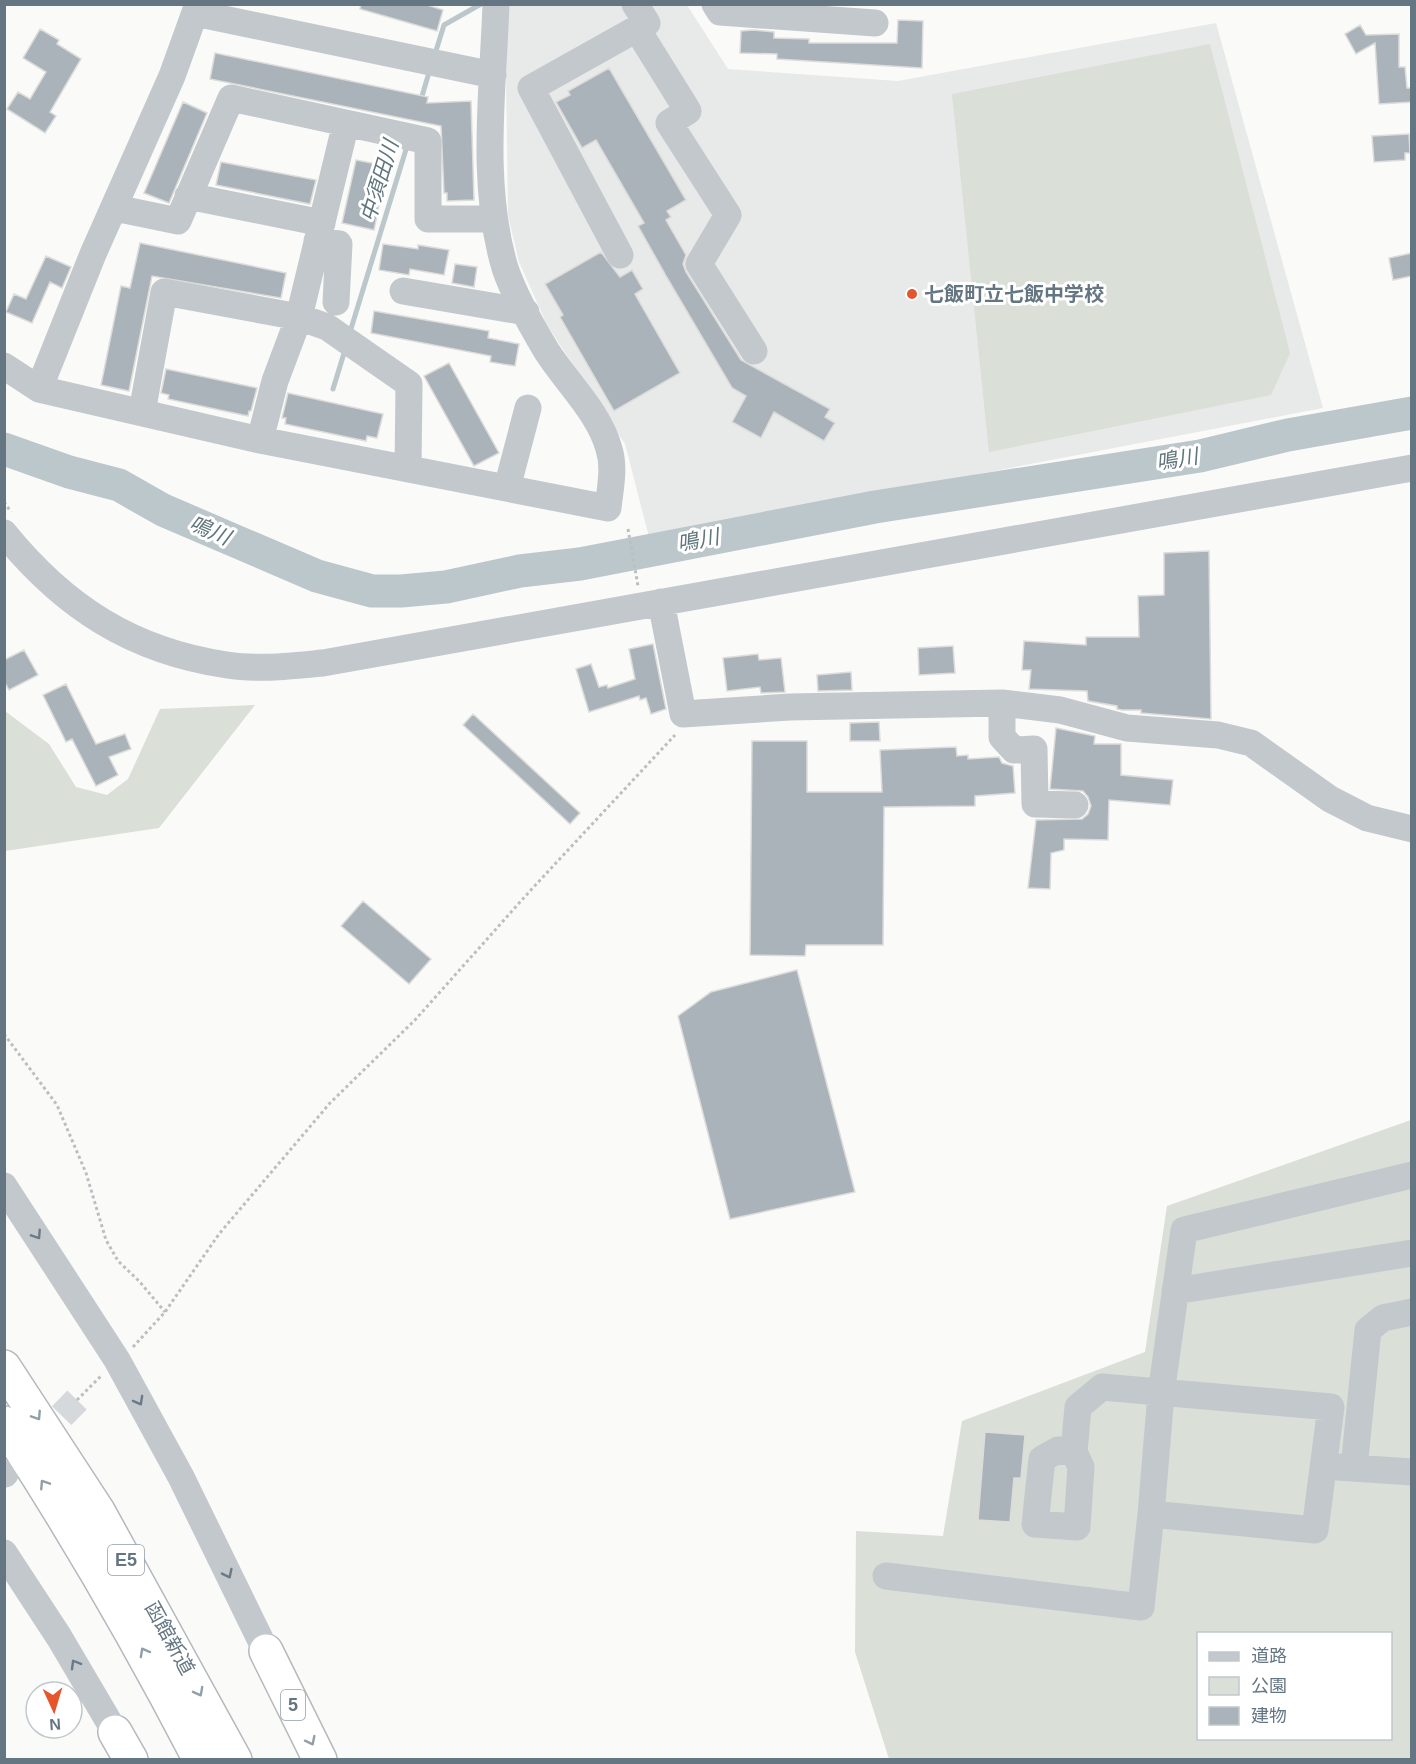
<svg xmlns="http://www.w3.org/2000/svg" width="1416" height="1764" viewBox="0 0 1416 1764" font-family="Helvetica,'Noto Sans JP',sans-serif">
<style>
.built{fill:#e8e9e9}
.green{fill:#dadfd7;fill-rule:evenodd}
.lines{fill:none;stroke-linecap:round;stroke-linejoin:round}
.stream{stroke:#bbc7cb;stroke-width:5}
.river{stroke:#bbc7cb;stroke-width:33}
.building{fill:#aab3b9;stroke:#dcdcda;stroke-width:1.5}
.minor-tunnel{stroke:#d5d9db;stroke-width:27;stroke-dasharray:27 14;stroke-linecap:butt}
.highway-casing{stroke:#b4b9bd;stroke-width:36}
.path{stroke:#bbbfc2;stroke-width:3;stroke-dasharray:3 3;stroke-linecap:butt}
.minor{stroke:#c3c8cc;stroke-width:27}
.highway{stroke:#fff;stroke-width:33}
.oneway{stroke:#6a7a87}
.oneway2{stroke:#939fa8}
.poi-dot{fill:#e4572e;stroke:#fff;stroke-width:2}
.labels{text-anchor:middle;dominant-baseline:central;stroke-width:6;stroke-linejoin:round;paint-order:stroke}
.shield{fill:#fff;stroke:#939fa8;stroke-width:1.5}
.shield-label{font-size:18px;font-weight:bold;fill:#657683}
.poi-label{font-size:20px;font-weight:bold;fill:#657683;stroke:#fff;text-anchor:start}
.street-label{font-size:20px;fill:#657683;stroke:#fff}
.water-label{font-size:21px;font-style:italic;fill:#60757c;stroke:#fff}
</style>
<rect width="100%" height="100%" fill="#fafaf8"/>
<path class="built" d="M505,5H687L728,69L898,81L1216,23L1323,408L649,537L625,444L547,325L519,262L508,215Z"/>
<path class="green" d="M1210,44L1290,353L1271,395L989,452L952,94Z
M255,705L159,828L5,851V711L49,744L76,787L107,795L128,779L160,709Z
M1411,1120V1759H889L855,1652L856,1531L943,1536L962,1421L1145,1352L1167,1206ZM1198,1634H1390V1738H1198Z"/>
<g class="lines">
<path class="stream" d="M435,54L444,25L481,4
M420,103L430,69
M350,332L408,143
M333,389L345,350"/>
<path class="river" d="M4,449L69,472L119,485L163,510L317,576L372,591H401L446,587L520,571L580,564L875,507L1200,456L1288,435L1412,413"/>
</g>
<path class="building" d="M361,4H424L443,10L437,31L360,9Z
M898,20L923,21L922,68L777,59V54L740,53L741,31L753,30L774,32V38L809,39V43H897Z
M1360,25L1366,35L1399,34V67H1405L1407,88H1412V102L1379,104L1375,43L1356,54L1345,34Z
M40,29L59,40L57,44L81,59L50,112L56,116L45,133L7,109L18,92L30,99L46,72L23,58Z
M215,53L428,97L427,103L471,101L474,200L447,201V193H444L441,126L210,79Z
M609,68L686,200L667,211L671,217L666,220L686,255L683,264L686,272L741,360L830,409L825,417L835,423L824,441L774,412L761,438L732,422L746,396L732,388L666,276L638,226L644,223L596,140L582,148L556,102L570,95L568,91Z
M183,102L207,113L169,203L144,193Z
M1409,134L1410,153H1405V160L1374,162L1372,136Z
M356,160L387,166L374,230L342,223Z
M221,162L316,180L310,204L216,185Z
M140,243L286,273L281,298L152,276L129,391L101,385L121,286L130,288Z
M383,244L418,249V245L449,250L444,275L410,269L409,275L379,270Z
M601,252L620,277L632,270L643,289L635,294L680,373L614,411L560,317L563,315L545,284Z
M1412,253V276L1393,280L1389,258Z
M46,256L71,267L62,288L50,282L32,323L6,312L14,294L26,299Z
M455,264L477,267L474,287L452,283Z
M374,311L489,331L488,338L519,344L515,366L490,362L491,356L371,333Z
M449,363L499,453L474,466L424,376Z
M166,369L257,388L251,411H249L248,416L168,399L169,395L161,393Z
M288,393L383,414L377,438L367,436L366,441L285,424L286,418H282Z
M1209,551L1211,719L1141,713V710H1122L1117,709V706L1088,701L1087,691L1029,689L1031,670H1022L1024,641L1086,645V637H1139L1138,596L1164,595V553Z
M653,644L666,709L651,714L646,698L640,700L639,696L589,712L576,669L591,664L599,687L607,685L608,688L635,679L629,649Z
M953,646L955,673L919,675L918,648Z
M24,650L38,675L9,690L4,681V660Z
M758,654L759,660L781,658L785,692L761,693L760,687L727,691L723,658Z
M851,672L852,690L818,691L817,675Z
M66,684L96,744L125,734L131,749L109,757L118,775L96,786L72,739L66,742L43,695Z
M473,714L580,813L570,824L463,725Z
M879,722L880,741H850V723Z
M1056,728L1095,736L1094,744H1121V775L1173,780L1170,805L1109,800L1108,840L1064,839V850L1051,853L1050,889L1028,888L1036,820L1082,819L1088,814L1091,806L1088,797L1083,791L1050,789Z
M752,741H807V792H882L880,750L956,747L957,756L968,755V759L999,757L1002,763L1013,766L1015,793L975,796V806L884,807L883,945H806L805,956L750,955Z
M363,901L431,959L409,984L341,926Z
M797,970L855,1192L730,1219L678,1016L711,992Z
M985,1432L1025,1435L1021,1478H1014L1010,1522L978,1520Z"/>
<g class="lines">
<path class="minor-tunnel" d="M33,1445L77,1400"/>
<defs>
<path id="highway" d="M4,1367L98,1511L235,1760
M4,1423C75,1532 140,1644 200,1760
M266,1651L320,1760
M115,1732L131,1760"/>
</defs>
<use href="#highway" class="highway-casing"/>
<path class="path" d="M4,502L11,512
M628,529L638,586
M4,1034L57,1105L86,1173L106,1240L118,1261L139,1281L165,1312
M133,1347L165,1312L219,1234L330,1103L415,1020L529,892L675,735
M77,1400L102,1375"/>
<path class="minor" d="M715,4L720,12L875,23
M195,13L493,75
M637,29L688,111L669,123L728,215L699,264L754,351
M188,196L322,223
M115,208L178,221L231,98L428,141V219H493
M317,241L339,244L336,302
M620,255L531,88L647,23L635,4
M403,291L526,312
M4,366L39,389L260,440L608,508C610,489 615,468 609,449C599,412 566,382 546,350C531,325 514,295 505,268C480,184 493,91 496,4
M39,389L93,254L172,76L198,4
M142,412L164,292L299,317L327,327L409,384L408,469
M260,440L275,381L299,317L346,123
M507,488L528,408
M4,533C64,607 132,651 227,665C258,670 291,666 323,663L1412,468
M661,602L683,714L790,707L1002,703L1060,710L1127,728L1218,735L1251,743L1330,799L1367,818L1412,829
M1002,703V737L1014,750L1034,749L1035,804L1075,805
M4,1186L117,1360L181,1477L266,1651
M1175,1291L1412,1253
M1074,1452L1058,1450L1042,1459L1035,1524L1077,1527L1081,1467L1074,1452L1078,1407L1102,1387L1331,1407L1315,1530L1151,1514
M1338,1467L1412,1472
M1354,1468L1368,1330L1383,1318L1412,1312
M4,1474H5
M4,1553L59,1637L115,1732
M886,1576L1141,1607L1151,1514L1161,1394L1184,1230L1412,1175"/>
<use href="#highway" class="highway"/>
</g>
<defs><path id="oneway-chevron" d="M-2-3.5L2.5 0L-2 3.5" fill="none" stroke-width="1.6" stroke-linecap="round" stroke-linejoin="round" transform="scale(1.5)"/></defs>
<g class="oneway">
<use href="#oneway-chevron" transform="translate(37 1235) rotate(57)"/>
<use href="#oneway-chevron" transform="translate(139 1401) rotate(61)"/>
<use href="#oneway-chevron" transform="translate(228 1574) rotate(64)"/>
<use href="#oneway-chevron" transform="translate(75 1664) rotate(-120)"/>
</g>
<g class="oneway2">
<use href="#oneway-chevron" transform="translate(37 1416) rotate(57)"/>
<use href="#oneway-chevron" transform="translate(44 1484) rotate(-123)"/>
<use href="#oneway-chevron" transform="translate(144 1652) rotate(-119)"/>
<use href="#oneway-chevron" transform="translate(199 1692) rotate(62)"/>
<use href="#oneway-chevron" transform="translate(311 1741) rotate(63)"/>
</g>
<circle class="poi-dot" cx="912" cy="294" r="6"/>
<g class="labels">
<g class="shield">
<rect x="108" y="1545" width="36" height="30" rx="4.5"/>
<rect x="281" y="1690" width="24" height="30" rx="4.5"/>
</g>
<g class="shield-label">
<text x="126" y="1560">E5</text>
<text x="293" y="1705">5</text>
</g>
<g class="poi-label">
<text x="924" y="294">七飯町立七飯中学校</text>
</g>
<g class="street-label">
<text transform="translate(170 1638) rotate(61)">函館新道</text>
</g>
<g class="water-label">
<text transform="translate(379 181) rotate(-73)">中須田川</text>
<text transform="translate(1177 459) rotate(-10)">鳴川</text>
<text transform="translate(210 530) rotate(23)">鳴川</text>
<text transform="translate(698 540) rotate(-11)">鳴川</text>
</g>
</g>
<rect width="1416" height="1764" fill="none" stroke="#657683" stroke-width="12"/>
<rect x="1197" y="1632" width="195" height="108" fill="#ffffff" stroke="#c1c8cd" stroke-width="1.5"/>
<rect x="1209" y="1652" width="30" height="9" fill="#c3c8cc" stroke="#c1c8cd" stroke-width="1.5"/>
<text x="1251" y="1662" font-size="18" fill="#657683">道路</text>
<rect x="1209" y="1677" width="30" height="18" fill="#dadfd7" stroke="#c1c8cd" stroke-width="1.5"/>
<text x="1251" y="1692" font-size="18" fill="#657683">公園</text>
<rect x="1209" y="1707" width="30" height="18" fill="#aab3b9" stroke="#c1c8cd" stroke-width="1.5"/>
<text x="1251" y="1722" font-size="18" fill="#657683">建物</text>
<g transform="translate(54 1710) rotate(176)"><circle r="28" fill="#ffffff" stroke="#c1c8cd" stroke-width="1.5"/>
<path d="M0-4.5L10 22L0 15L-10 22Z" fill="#e4572e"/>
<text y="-9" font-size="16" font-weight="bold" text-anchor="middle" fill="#657683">N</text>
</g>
</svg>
